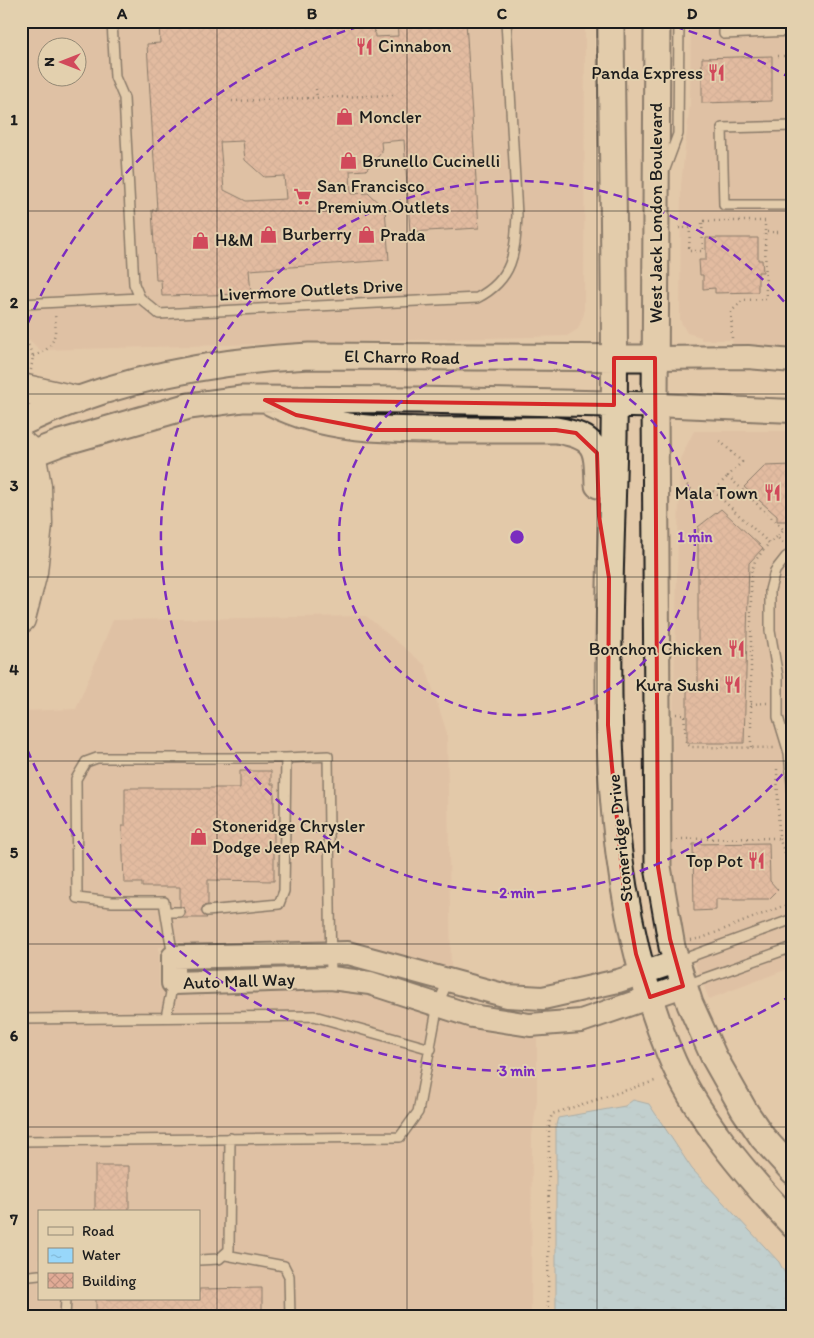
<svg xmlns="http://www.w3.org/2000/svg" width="814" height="1338" viewBox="0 0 814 1338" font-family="Itim,sans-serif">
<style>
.built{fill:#dab99e;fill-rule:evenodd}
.water{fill:url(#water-ripples);stroke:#668ca1}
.building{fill:url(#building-cross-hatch);stroke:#1c1c1c;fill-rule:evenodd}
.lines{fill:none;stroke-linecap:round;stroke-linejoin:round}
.service-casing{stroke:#1c1c1c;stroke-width:12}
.tertiary-casing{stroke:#1c1c1c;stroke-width:26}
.secondary-casing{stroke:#1c1c1c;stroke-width:29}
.motorway-casing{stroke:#1c1c1c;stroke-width:31}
.path{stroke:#1c1c1c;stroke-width:2.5;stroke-dasharray:1 4;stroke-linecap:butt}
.service{stroke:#e3d0ae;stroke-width:9}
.tertiary{stroke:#e3d0ae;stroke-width:22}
.secondary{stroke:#e3d0ae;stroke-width:25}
.motorway{stroke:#e3d0ae;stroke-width:28}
.marked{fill:none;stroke:#d62828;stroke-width:4;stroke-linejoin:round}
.grid{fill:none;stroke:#1c1c1c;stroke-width:1;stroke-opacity:0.55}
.ring{fill:none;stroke:#7b2cbf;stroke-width:2.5;stroke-dasharray:9 6}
.labels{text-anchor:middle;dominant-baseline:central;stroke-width:4;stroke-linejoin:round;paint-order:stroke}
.poi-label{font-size:18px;fill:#1c1c1c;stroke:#e3d0ae;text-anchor:start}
.street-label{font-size:18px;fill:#1c1c1c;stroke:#e3d0ae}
.centre{fill:#7b2cbf;stroke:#e3d0ae;stroke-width:2.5}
.ring-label{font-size:15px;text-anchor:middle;font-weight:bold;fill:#7b2cbf;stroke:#e3d0ae;stroke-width:4;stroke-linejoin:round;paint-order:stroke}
.neatline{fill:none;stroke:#1c1c1c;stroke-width:2}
.grid-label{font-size:16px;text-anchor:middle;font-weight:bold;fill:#1c1c1c}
</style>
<defs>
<pattern id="water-ripples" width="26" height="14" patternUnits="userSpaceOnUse" patternTransform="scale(1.25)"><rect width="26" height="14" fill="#98d7fa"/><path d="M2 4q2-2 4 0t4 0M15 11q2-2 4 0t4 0" fill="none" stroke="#82b8d6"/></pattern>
<pattern id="building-cross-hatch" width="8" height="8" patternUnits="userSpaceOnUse" patternTransform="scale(1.25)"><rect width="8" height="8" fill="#e1ab96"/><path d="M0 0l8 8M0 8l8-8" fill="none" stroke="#c09381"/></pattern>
</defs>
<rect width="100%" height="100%" fill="#e3c9a9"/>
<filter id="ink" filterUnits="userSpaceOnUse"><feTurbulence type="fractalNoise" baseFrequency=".02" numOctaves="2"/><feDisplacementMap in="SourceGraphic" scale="10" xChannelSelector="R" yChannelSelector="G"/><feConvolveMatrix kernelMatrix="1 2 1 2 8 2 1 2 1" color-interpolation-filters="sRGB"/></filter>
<g filter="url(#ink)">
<path class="built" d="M21,21H585L584,314L578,329L567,336L40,350L21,332ZM48,48H78V78H48Z
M691,21H793V349L733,345L732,340H701V337L687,333L680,320L681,185L690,103Z
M694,431H793V967L709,999L688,946L678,912L670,846L680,459Z
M366,616L425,665L447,733L451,970L191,946L159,947V988L334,985L400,998L466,1027L498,1035L537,1038V1100L532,1136L531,1317H21V711L76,709L113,620ZM39,1212H199V1299H39Z"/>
<path class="water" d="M633,1100L649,1104L692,1169L779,1262L793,1289V1317H556V1125L558,1118L625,1106Z"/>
<path class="building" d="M159,21H374L375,37L398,36L397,21H466L479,228L410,232L404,140L381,142L382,152L366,170L350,171L351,194L368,193L385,209L389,260L249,270L251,294L162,296L161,280H156L152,210H157L147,44L160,43ZM243,141L245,160L264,177L284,176L286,199L246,201L224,190L220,142Z
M772,56V101L702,103V58Z
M706,238H758V260H762L763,272H758V292L715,293V288L703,289V275H700L699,260H706Z
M793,465V521H777V516L744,487L765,466Z
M721,509L763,548L749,563L744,743H687V689H698V527Z
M240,771H271V784H274V881L208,880V905L203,906L201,911L207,918H182L186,912L180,906V887H142V883H124L122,826H125V788H240Z
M769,843L770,881L778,890L769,899H716V910L694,911L693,844Z
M95,1166H129V1212H95Z
M262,1288V1317H96V1299H199V1289Z"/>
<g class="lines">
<defs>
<path id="service" d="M112,21L115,77L124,98L134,284L140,298L159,314L477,298C514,279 515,252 517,215L506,21
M724,21V34L793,31
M793,126L722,128L724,205H793
M665,169L678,134L679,21
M21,304L140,298
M793,553L786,557L775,571L770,590V631L778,677V717L789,753L793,794
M286,758L328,756L331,977
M166,912H180
M173,957L164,902H112L77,898L76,779L86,762L97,758H286L284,891L279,904L207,911
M678,961L793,919
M686,985L793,947
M166,1017L173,983
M21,1019L314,1016L431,1049
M21,1141L400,1137L418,1112L438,1004L448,981
M226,1255L284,1266L289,1276L290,1317
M199,1260L219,1259L229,1250L230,1138
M21,1277L39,1275
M65,1317L66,1299"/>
<path id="tertiary" d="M655,358L748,357L793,361
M655,405L793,411
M676,962L618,981L543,998L507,996L348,953L173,957V983L331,978L370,983L472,1016L530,1025L581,1021L683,986"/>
<path id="secondary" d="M611,21C612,160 616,298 614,437C610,641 590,859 669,1052C695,1116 747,1176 793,1225
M657,21L655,405L658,867L672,947L690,1004L714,1057L744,1110L763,1138L793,1171
M272,403C326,430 381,430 441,430C479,430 518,430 556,430C597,437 597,447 598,485
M21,423C111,380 209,361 309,356L655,358
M21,458L60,443L189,406L242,399L417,400L655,405"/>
<path id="motorway" d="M21,388L75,400
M21,444L31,453L37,486L38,524L33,572L21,619"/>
</defs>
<use href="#service" class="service-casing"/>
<use href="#tertiary" class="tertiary-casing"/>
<use href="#secondary" class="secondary-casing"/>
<use href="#motorway" class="motorway-casing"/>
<path class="path" d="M778,56H789
M316,89L317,98
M232,101L394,95
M679,228H690L689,251H703L702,221H765V232
M28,316L25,338L33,356L31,370
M732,338L731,312L743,300L766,299L765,232H778
M33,356C57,349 56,333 55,312
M720,441L742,462L728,476L784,530L777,537L784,544
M687,485L703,501L728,476
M713,491L769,543L777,537
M751,704L767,703
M676,714H684L686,742L690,747L775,748
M751,747V573L755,561L769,543
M779,838L793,874
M677,839L779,838L777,769
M691,940L702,938L793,902
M548,1317L549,1124L552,1114L658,1080"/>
<use href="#service" class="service"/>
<use href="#tertiary" class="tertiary"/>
<use href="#secondary" class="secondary"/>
<use href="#motorway" class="motorway"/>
</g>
</g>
<path d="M0 0H814V1338H0ZM614,358H655L658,867L670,939L683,986L650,997L636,954L623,882L608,725L609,578L599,516L597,453L576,433L556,430H375L296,415L265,400L614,405Z" fill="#e3c9a9" fill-opacity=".55" fill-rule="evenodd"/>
<path class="marked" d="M614,358H655L658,867L670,939L683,986L650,997L636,954L623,882L608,725L609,578L599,516L597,453L576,433L556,430H375L296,415L265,400L614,405Z"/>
<path class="grid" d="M217,21V1317M407,21V1317M597,21V1317M21,211H793M21,394H793M21,577H793M21,761H793M21,944H793M21,1127H793"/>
<g class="ring">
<circle cx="517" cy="537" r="178"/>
<path d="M792 763A356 356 0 1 1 792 311"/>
<path d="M792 995A534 534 0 0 1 22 737M22 337A534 534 0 0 1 374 22M660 22A534 534 0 0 1 792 79"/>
</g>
<defs>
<symbol id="restaurant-bare" viewBox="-9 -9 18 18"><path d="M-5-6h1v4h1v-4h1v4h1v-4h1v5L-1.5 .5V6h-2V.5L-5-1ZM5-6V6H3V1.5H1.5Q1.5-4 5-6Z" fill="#d1495b" stroke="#e3d0ae" stroke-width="2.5" paint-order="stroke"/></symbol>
<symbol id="shop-bare" viewBox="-9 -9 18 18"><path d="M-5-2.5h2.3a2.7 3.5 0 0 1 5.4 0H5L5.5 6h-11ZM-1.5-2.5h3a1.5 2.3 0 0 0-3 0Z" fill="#d1495b" stroke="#e3d0ae" stroke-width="2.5" paint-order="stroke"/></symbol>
<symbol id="supermarket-bare" viewBox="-9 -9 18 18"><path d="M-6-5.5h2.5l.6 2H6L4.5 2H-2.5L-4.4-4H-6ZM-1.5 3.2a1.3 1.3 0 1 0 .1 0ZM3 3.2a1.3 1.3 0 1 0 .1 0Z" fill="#d1495b" stroke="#e3d0ae" stroke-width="2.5" paint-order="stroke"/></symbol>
</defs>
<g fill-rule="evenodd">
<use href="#restaurant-bare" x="352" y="34" width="25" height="25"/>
<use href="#restaurant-bare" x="704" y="60" width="25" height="25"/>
<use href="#shop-bare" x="332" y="104" width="25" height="25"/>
<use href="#shop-bare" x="336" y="148" width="25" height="25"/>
<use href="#supermarket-bare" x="290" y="184" width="25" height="25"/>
<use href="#shop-bare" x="256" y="222" width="25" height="25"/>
<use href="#shop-bare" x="354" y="222" width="25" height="25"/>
<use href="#shop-bare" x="188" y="228" width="25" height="25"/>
<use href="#restaurant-bare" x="760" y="480" width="25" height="25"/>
<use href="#restaurant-bare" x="724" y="636" width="25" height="25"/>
<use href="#restaurant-bare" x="720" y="672" width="25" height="25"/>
<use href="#shop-bare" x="186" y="824" width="25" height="25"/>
<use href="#restaurant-bare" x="744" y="848" width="25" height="25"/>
</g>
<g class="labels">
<g class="poi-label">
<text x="378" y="46">Cinnabon</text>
<text x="703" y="73" text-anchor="end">Panda Express</text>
<text x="359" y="117">Moncler</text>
<text x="362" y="161">Brunello Cucinelli</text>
<text x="317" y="186">San Francisco<tspan x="317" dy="21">Premium Outlets</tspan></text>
<text x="282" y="234">Burberry</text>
<text x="380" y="235">Prada</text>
<text x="215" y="240">H&amp;M</text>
<text x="758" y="493" text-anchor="end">Mala Town</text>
<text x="722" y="649" text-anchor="end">Bonchon Chicken</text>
<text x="719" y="685" text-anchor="end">Kura Sushi</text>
<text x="212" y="826">Stoneridge Chrysler<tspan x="212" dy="21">Dodge Jeep RAM</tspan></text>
<text x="743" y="861" text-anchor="end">Top Pot</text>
</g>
<g class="street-label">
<text transform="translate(656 213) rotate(-90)">West Jack London Boulevard</text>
<text transform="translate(311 290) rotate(-3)">Livermore Outlets Drive</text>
<text transform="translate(402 357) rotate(1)">El Charro Road</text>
<text transform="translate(620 838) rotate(-96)">Stoneridge Drive</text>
<text transform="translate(239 981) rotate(-2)">Auto Mall Way</text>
</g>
</g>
<circle cx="517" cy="537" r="8" class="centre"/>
<g class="ring-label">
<text x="695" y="542">1 min</text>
<text x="517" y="898">2 min</text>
<text x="517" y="1076">3 min</text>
</g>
<rect width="814" height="1338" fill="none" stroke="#e3d0ae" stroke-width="55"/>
<rect x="38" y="1210" width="162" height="90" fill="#e3d0ae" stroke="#938874"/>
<rect x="48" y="1227" width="25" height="8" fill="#e3d0ae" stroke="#938874"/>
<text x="82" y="1236" font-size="15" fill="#1c1c1c">Road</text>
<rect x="48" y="1248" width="25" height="15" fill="url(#water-ripples)" stroke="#938874"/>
<text x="82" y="1260" font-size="15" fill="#1c1c1c">Water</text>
<rect x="48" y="1273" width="25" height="15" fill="url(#building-cross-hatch)" stroke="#938874"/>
<text x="82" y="1286" font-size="15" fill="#1c1c1c">Building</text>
<g transform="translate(62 62) rotate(270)"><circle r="24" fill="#e3d0ae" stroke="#938874"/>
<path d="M0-4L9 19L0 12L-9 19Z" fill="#d1495b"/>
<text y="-8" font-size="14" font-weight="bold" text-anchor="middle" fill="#1c1c1c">N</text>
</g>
<rect x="28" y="28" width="758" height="1282" class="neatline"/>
<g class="grid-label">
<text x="122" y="19">A</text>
<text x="312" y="19">B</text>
<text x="502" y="19">C</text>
<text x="692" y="19">D</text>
<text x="14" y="125">1</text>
<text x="14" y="308">2</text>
<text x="14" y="491">3</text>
<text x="14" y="675">4</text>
<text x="14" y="858">5</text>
<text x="14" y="1041">6</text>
<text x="14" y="1225">7</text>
</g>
</svg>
